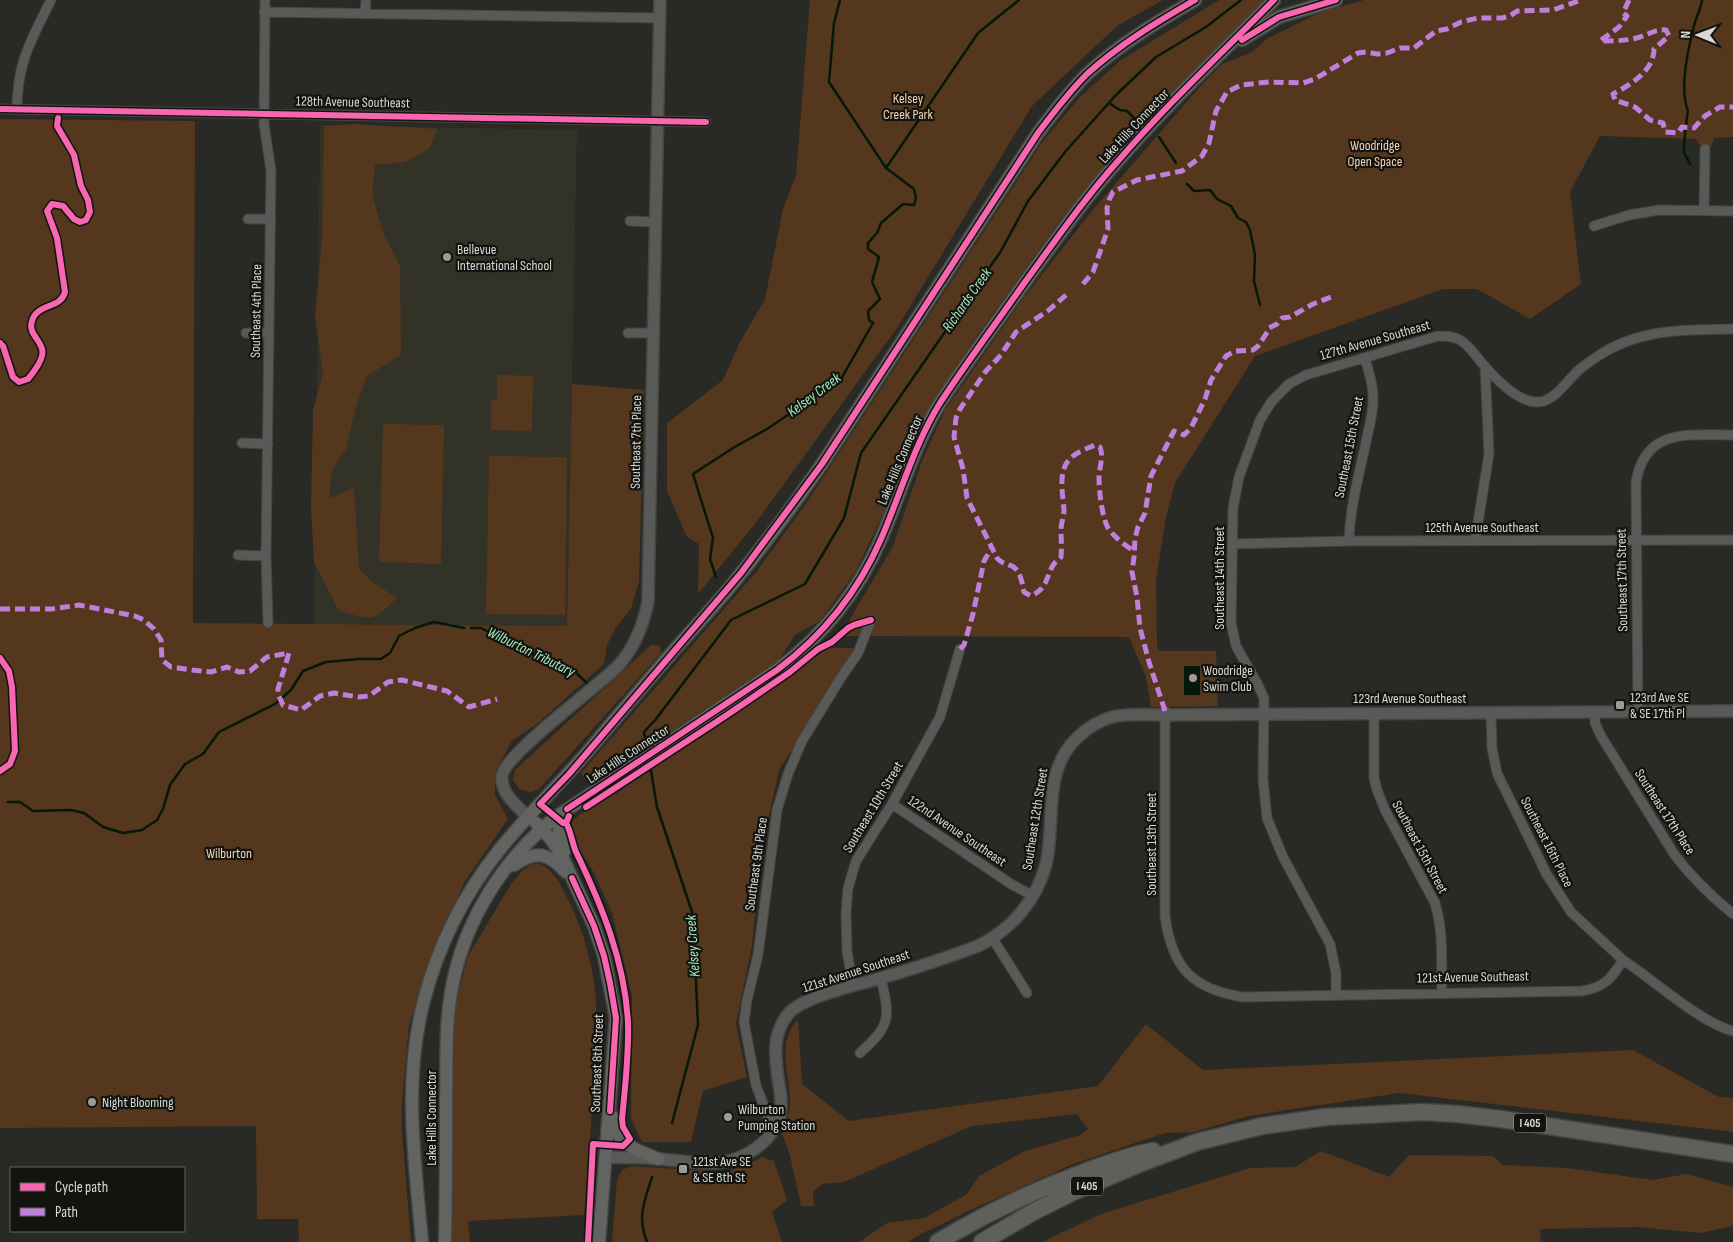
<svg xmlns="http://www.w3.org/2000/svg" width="1733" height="1242" viewBox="0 0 1733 1242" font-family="'Sofia Sans Condensed',sans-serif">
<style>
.built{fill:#333227}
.green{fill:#54371c}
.water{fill:#041909}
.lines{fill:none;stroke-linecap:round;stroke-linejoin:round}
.stream{stroke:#041909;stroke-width:2.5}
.minor-casing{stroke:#444442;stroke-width:11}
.tertiary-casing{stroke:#444442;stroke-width:14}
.secondary-casing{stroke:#444442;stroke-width:15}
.motorway-casing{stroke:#444442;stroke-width:19}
.minor{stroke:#595958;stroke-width:9}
.tertiary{stroke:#595958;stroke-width:11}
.secondary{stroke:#636462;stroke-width:12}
.motorway{stroke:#5f5f5c;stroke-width:16}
.quiet{stroke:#c07fdc;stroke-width:5;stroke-dasharray:10 5;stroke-linecap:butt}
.cycleway-casing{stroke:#131310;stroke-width:9}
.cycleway{stroke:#f766af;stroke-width:6}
.poi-dot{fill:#9b9b97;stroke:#131310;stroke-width:2}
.labels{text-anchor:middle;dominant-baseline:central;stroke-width:4.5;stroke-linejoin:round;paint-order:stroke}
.shield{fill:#131310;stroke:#9e9e9a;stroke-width:1}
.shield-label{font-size:12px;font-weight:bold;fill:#d9d9d5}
.park-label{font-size:14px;fill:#f6d2b4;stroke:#131310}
.street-label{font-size:14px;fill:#d9d9d5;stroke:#131310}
.poi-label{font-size:14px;fill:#d9d9d5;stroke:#131310;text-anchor:start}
.water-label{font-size:15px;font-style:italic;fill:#a6eaba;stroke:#131310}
</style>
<rect width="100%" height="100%" fill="#292925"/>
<path class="built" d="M320,125L577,130L567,626L314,624Z"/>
<path class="green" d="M810,0H1163L1117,26L1032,106L899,325L758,520L698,594L699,544L687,537L667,491V423L723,380L739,344L765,299L783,209L796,175Z
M1219,0H1265L1224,44L1133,135L1059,222L968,348L919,428L883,514L856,571L820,621L795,635L779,660L590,785L581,773L757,571L807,502L1043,141L1080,97L1121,60Z
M1364,0H1733V137L1714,138L1710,149L1701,148L1696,139L1600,136L1570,192L1581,284L1530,319L1477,289H1443L1255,356L1175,483L1166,517L1156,581L1157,646L1159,651H1216L1218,706L1151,707L1146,677L1129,637L840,636L893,546L922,461L945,410L1022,300L1091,212L1198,89L1222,64L1252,52L1268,38L1321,12Z
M0,119L195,121L193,623L567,626L572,384L644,390L639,581L631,609L616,627L607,645L604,664L538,723L512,741L495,772V795L508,819L465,881L429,964L409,1025L402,1101V1131L411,1242H299L298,1219H257L256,1126L0,1128Z
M353,124L438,129L429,149L405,162L375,165L372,194L383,232L400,266L401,355L367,376L356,407L346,449L332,470L329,498L354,488L359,568L371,581L397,598C371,623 373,620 339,611L314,562L311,509L313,411L323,373L315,316L322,242L324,126Z
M497,375L533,376L532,431L491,430V400L497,399Z
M383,424L444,425L441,564L379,562Z
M489,456L567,457L565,615L486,614Z
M651,645L660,646L661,653L539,789L531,792L519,789L513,780L515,770Z
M828,648H857L779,770L760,856L752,946L736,1024L747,1077L703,1091L691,1142H642L631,1118L632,996L612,913L594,873L573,839L572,822L579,815L620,791L671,752L722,723Z
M538,863C555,870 562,887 570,903C602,973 599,1023 593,1097C590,1137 587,1176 584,1215L468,1221L470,1242H452L454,1028L457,998L468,956L511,884L524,869L531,865Z
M798,1019L802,1084L849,1121L1098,1086L1146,1024L1203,1070L1633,1050L1719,1097L1733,1098V1132L1399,1093L1249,1116L1194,1132L1165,1133L1073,1164L973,1209L919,1235L908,1242H859L887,1223L924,1218L967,1194L979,1176L1025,1151L1080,1135L1088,1129L1077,1114L972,1126L844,1182L822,1184L813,1192L814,1206H801L790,1156L782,1133C787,1122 790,1111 790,1099C789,1070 776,1044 798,1019Z
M1321,1151L1389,1177L1409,1155L1493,1156L1503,1165L1567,1168L1653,1180L1686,1174L1733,1187V1226L1700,1233L1638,1227L1540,1229L1541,1242H1042L1101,1214L1250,1168L1295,1167Z
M762,1157L774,1161L787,1200L772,1212L782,1242H612L617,1179L622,1170L632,1166L723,1172L745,1166Z"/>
<path class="water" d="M1184,666H1200V695H1184Z"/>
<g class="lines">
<path class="stream" d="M840,0L834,23L829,82L886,168
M1109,103L1120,110L1127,111L1138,122
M1159,137L1176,163
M1690,164C1688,160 1686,156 1684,153C1683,149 1687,116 1688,111C1679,89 1688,49 1694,26C1696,17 1701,9 1702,0
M1187,184L1194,191L1210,190L1217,199L1231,206L1238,218L1246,222L1250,230L1255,255L1254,281L1260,305
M716,577L710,559L713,538L693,474L733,448L767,429L841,379L873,323L869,320L868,311L880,299L872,282L879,257L868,249V243L877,233L881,223L903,204L914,205L916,198L914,189L886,168L978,33L1019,0
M471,628H481L523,650L572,669L587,683
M647,748L644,732L656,719L731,620L805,584L844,518L861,453L1001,251L1028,201L1065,152L1115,96L1156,57L1206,27L1241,0
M651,771L657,807L693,915L698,1025L672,1123
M8,802H20L33,811L71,810L84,813L103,827L123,833L142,830L157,820L163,809L170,785L185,764L203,754L219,732L275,704L291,690L303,671L326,662L359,659H381L390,653L399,636L415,628L434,622L464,628
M647,1242C637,1216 644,1203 652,1177"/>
<defs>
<path id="minor" d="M265,0L264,124L271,171L266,556L268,623
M264,12L659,18
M365,14L366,0
M0,109L706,122
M17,109C17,63 31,40 51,0
M1704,210L1705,149
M248,219H271
M630,221L656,222
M1594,226L1629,215L1659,210L1733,211
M246,333H269
M628,333H653
M242,443L268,444
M1349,541C1350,507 1359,475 1366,442C1369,427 1374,411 1373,396C1373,383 1368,370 1365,358
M1475,541L1489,454L1485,366
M1232,544L1349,541L1733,540
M238,555L266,556
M1165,711V916C1172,968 1192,989 1243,997L1582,991C1605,987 1611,979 1623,960C1654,980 1699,1022 1733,1031
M1595,712V723L1601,736L1674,854C1691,877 1711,896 1733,914
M1638,712L1636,482C1645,427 1690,435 1733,435
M1491,713L1492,748L1497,773L1547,875L1571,912L1623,960
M1374,714V778L1377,790L1385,810L1435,903C1444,932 1441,963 1442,993
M892,804L1011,884L1033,896
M993,939L1027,993
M853,986L847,951L846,913L848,888L856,861L892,804L940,717L960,649
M1336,994V973L1330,944L1283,857L1267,818L1263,779L1264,698L1257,683L1236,646L1231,623L1233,508L1239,477L1260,420L1272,401L1289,384L1306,375L1438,336C1446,336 1453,336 1460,340C1469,345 1475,355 1481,362C1493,376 1519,404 1539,402C1556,400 1567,380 1580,369C1585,365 1592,360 1598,356C1640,328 1685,330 1733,329
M860,1053C891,1025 890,1018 881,978
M774,1128L768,1117L756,1085L744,1022L747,1000L758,955L777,810L788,774L802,741L842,676L858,653L871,620"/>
<path id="tertiary" d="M528,817C518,807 500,793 502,776C504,755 597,687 617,667C634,649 643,626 648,602L660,0
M606,1157C624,1158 642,1157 659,1159C678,1160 697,1164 716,1163C743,1161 772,1143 780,1116C783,1104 780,1090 778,1078C775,1055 772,1033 789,1013C805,996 858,985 881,978C913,969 946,958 978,946C1011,930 1037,900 1046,864C1056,821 1042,771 1077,738C1087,728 1098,721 1112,717C1129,713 1148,715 1165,715L1733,711"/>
<path id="secondary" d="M1242,40L1279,17L1336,0
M536,823L550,838L561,854L594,926L604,956L616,1018L599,1242
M564,852C560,837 555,825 565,812
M514,865C536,850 547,852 566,872
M612,1116C614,1122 615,1129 618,1134C626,1148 645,1153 658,1159
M422,1242C415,1162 403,1084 423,1004C437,948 464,894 500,849C530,812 565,779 595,743C620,713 645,684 670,655C694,627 720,601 742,572C770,537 796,501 822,464L1038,133C1053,113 1069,92 1087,74C1120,44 1157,22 1195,0
M445,1242C446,1195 446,1148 446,1102C447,1070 445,1038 449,1007C457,933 498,863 556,817L777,670C824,635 858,592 881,539C901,493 914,445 940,403C967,362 997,322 1025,282C1055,241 1084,199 1118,161C1167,104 1222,53 1274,0"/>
<path id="motorway" d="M938,1242C986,1213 1035,1190 1087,1171C1109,1163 1130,1155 1153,1151
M982,1242L1033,1212L1071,1193L1144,1162L1197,1142L1262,1126L1325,1117L1422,1112L1457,1114L1501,1119L1733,1154"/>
</defs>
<use href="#minor" class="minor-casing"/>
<use href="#tertiary" class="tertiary-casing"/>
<use href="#secondary" class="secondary-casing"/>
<use href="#motorway" class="motorway-casing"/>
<use href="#minor" class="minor"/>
<use href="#tertiary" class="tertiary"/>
<use href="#secondary" class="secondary"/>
<use href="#motorway" class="motorway"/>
<path class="quiet" d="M1629,0L1623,13L1627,16L1619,27L1600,41C1614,41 1627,41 1640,37C1650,34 1655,29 1666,30L1669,36L1654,49C1654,71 1630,85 1613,94L1615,100L1635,107L1650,120L1663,123L1665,132L1678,133L1682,127L1694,128L1705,116L1720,107H1733
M1083,284L1093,272L1108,229L1107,208L1109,200L1113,192L1137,180L1182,171L1202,156L1209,143L1216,111L1227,92L1241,85L1269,82L1303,83L1315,79L1358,53L1366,52L1377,54L1387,53L1400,48H1414L1436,31L1447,29L1461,22L1478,18H1502L1510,16L1517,11L1553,10L1581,0
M1066,295L1049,310L1016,332L1001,355L986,371L960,409L956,418L954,437L963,469L967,498L997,558C1001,563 1006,564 1012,566C1021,571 1022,583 1024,592L1031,596C1053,586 1043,570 1061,557C1062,546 1061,540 1061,530C1061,523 1064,517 1064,510C1063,495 1058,474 1068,461C1074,453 1086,449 1095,445L1100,447C1104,457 1099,468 1099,478C1099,491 1102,517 1108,528C1112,535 1127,547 1134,551
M0,609H52L79,605L135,616L144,620L154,629L161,640L162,660L171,667L192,670L211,672L227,667L239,672L250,671L267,657L289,653L278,689V694L283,705L301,710L320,696L334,693L358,697L369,696L388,682L402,680L447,691L469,707L497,699
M960,649L964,645L973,614L984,561L991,549
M1165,711L1149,662L1140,628L1137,597L1132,572L1134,557L1135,538L1138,527L1145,513L1151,476L1174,431L1184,435L1191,428L1205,399L1211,380L1226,356L1235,351L1253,350L1258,346L1268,331L1269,328L1277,324L1282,318L1290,317L1313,304L1331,297"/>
<defs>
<path id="cycleway" d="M1242,40L1279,17L1336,0
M0,109L706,122
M0,343L3,346L13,377L19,382L28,379C33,373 45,358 42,349C39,338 28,333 32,321C37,303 61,309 65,292L57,238L47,211L52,204L63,206L74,219L80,222L86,220L90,212L88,200L81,186L74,155L57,126L58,118
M0,658L9,671L12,687L15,751L10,764L0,771
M586,807L727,715L790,672L818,649L832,642L848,628L854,625L871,620
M567,809L777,670C824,635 858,592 881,539C901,493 914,445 940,403C967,362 997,322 1025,282C1055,241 1084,199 1118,161C1167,104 1222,53 1274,0
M569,816L566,823C571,831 572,843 576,852C602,906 625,962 628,1023C629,1055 625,1088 622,1119L623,1127L630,1139L623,1146L593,1144L588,1242
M566,823H563L540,804L569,774L741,573L822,464L1038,133C1053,113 1069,92 1087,74C1120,44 1157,22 1195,0
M572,878L594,926L604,956L610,983L616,1018L610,1111"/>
</defs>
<use href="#cycleway" class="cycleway-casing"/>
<use href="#cycleway" class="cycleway"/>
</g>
<g class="poi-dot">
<circle cx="447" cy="257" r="5"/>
<circle cx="1193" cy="678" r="5"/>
<rect x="1615" y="700" width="10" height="10" rx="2.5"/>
<circle cx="92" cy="1102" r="5"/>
<circle cx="728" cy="1117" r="5"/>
<rect x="678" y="1164" width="10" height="10" rx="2.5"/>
</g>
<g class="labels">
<g class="shield">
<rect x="1514" y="1113.5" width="32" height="19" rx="4"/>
<rect x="1071" y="1176.5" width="32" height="19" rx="4"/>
</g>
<g class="shield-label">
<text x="1530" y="1123">I 405</text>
<text x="1087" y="1186">I 405</text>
</g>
<g class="park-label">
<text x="908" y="98">Kelsey<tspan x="908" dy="16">Creek Park</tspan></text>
<text x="1375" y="145">Woodridge<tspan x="1375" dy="16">Open Space</tspan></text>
<text x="229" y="853">Wilburton</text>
</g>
<g class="street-label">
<text transform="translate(353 102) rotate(1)">128th Avenue Southeast</text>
<text transform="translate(1134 126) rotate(-47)">Lake Hills Connector</text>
<text transform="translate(256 311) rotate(-89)">Southeast 4th Place</text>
<text transform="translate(1375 340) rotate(-16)">127th Avenue Southeast</text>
<text transform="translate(636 442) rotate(-89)">Southeast 7th Place</text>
<text transform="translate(1349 447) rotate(-79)">Southeast 15th Street</text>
<text transform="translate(900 460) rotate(-67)">Lake Hills Connector</text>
<text x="1482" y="527">125th Avenue Southeast</text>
<text transform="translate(1219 578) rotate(-90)">Southeast 14th Street</text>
<text transform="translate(1622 580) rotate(-91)">Southeast 17th Street</text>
<text x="1410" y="698">123rd Avenue Southeast</text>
<text transform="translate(628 754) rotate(-33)">Lake Hills Connector</text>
<text transform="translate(873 807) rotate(-59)">Southeast 10th Street</text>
<text transform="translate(1665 812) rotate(57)">Southeast 17th Place</text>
<text transform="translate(1035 819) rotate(-81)">Southeast 12th Street</text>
<text transform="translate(957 831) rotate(34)">122nd Avenue Southeast</text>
<text transform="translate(1547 842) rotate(63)">Southeast 16th Place</text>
<text transform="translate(1151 844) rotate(-90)">Southeast 13th Street</text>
<text transform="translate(1420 847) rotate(62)">Southeast 15th Street</text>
<text transform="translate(756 864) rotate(-82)">Southeast 9th Place</text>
<text transform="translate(856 971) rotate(-18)">121st Avenue Southeast</text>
<text transform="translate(1473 977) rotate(-1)">121st Avenue Southeast</text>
<text transform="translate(597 1063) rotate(-88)">Southeast 8th Street</text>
<text transform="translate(431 1118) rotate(-90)">Lake Hills Connector</text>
</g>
<g class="poi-label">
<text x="457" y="249">Bellevue<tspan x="457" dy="16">International School</tspan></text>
<text x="1203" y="670">Woodridge<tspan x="1203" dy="16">Swim Club</tspan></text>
<text x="1630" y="697">123rd Ave SE<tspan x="1630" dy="16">&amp; SE 17th Pl</tspan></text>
<text x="102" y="1102">Night Blooming</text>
<text x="738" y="1109">Wilburton<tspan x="738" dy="16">Pumping Station</tspan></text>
<text x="693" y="1161">121st Ave SE<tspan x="693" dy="16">&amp; SE 8th St</tspan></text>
</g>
<g class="water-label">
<text transform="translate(967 300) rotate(-55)">Richards Creek</text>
<text transform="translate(814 395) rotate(-37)">Kelsey Creek</text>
<text transform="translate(531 652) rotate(26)">Wilburton Tributary</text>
<text transform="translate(693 946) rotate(-94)">Kelsey Creek</text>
</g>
</g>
<rect x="10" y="1167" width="175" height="65" fill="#131310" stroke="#62625f"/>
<rect x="20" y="1183" width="25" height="8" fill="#f766af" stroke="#62625f"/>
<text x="55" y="1192" font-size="15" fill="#d9d9d5">Cycle path</text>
<rect x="20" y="1208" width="25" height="8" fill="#c07fdc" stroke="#62625f"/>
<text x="55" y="1217" font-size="15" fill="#d9d9d5">Path</text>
<g transform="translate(1698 35) rotate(271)" stroke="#131310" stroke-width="4" paint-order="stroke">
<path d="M0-4L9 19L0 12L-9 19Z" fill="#d9d9d5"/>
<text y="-8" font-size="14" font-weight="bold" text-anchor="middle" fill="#d9d9d5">N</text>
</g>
</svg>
